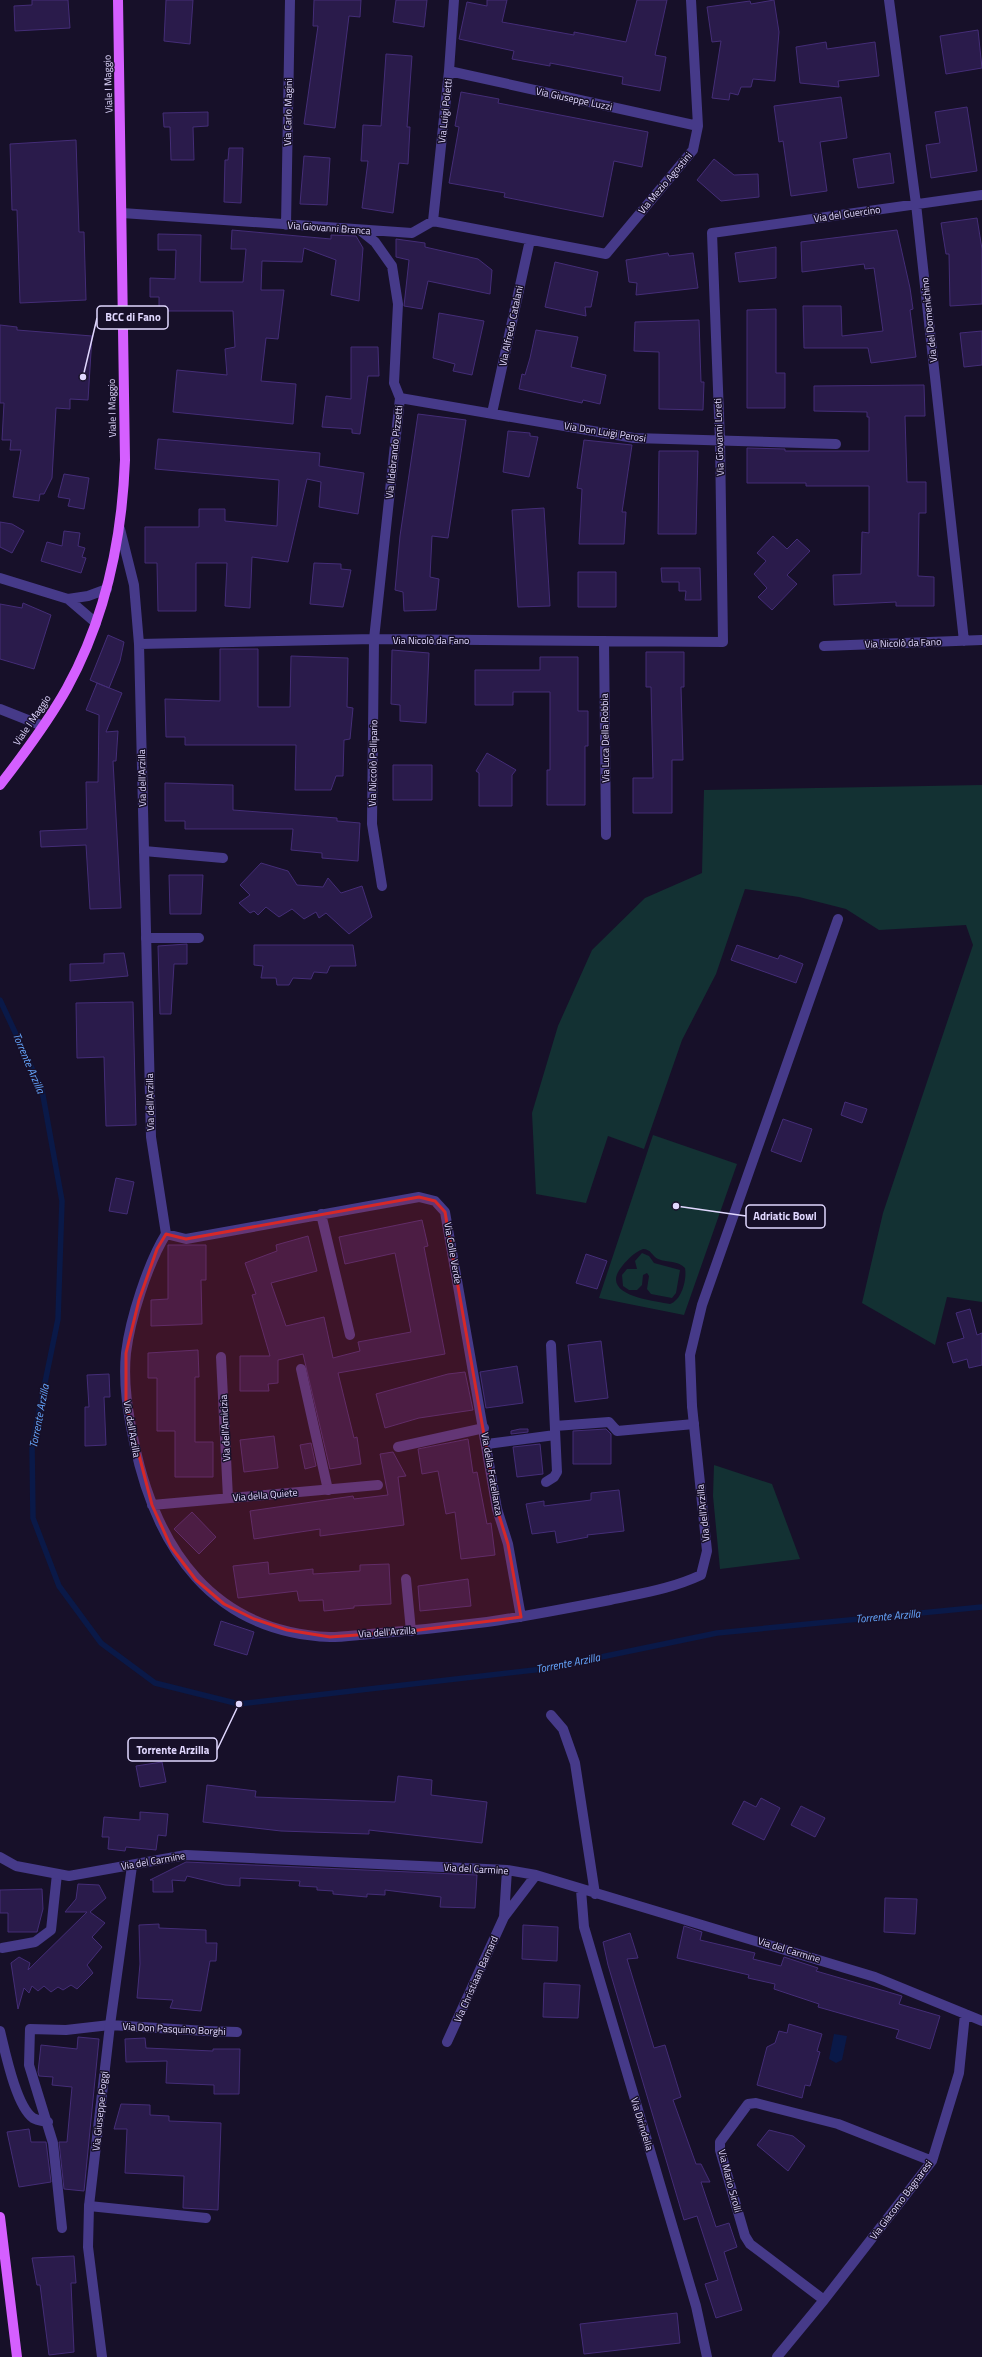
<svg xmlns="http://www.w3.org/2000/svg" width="982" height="2357" viewBox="0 0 982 2357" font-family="'Titillium Web',sans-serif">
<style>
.green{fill:#133133;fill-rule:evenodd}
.water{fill:#0a1948}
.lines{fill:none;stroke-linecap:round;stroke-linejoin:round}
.stream{stroke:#0a1948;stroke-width:5.5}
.building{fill:#2a1b4b;stroke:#442d77}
.lane{stroke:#463a89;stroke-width:10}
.street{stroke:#463a89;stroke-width:10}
.primary{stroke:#d55fff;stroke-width:10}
.marked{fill:#d62828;fill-opacity:0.2;stroke:#d62828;stroke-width:3;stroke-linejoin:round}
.labels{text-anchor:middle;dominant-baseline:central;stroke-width:3;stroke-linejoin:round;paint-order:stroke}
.street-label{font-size:10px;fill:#e1d8ff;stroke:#171029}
.water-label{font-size:11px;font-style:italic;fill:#66a7ff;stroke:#171029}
.leader{fill:none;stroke:#e1d8ff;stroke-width:1.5}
.callout-dot{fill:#e1d8ff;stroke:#171029;stroke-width:1.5}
.callout{fill:#171029;stroke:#e1d8ff;stroke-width:1.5}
.callout-label{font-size:11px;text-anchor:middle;font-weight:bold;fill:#e1d8ff}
</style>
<rect width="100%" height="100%" fill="#171029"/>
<path class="green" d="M982,785V1302L947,1297L935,1345L862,1303L883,1213L973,945L966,925L879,930L846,909L799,897L745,889L716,974L682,1040L644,1149L608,1136L586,1203L536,1194L532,1113L558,1026L592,950L645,898L702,873L704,790Z
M653,1135L737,1164L684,1315L599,1298ZM643,1249C651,1249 652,1256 658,1259C668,1263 677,1260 685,1268C687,1279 682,1300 670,1304C655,1301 601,1296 620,1269C625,1262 634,1252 643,1249Z
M642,1253L649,1256L654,1263L680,1270L676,1293L672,1298L651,1294L647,1289L649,1276L647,1273L643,1275L642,1285L637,1290H629L623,1286L622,1275L627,1269H637L635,1261Z
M714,1465L772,1484L800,1559L720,1569L713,1496Z"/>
<path class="water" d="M834,2034L847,2036L842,2060L836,2063L829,2059Z"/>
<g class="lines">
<path class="stream" d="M0,1000L42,1090L62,1201L58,1319L32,1446L33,1518L59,1586L101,1643L155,1683L239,1704L543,1669L717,1633L982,1607"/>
</g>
<path class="building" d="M32,0H68L70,28L15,31L14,6L32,5Z
M166,0H193L190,44L164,41Z
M314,0H361L360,17L349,16L335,128L304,124L318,26H313Z
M396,0H427L424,27L393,22Z
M487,0H507L502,22L574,35V32L626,42L637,0H667L655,55L666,57L660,91L622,84L623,77L550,63V66L512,59L514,51L459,39L467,2L487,6Z
M774,0L779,32L775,81L753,79L751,87H741L738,95L730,93L729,100L712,98L721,41L712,42L707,7L750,1L751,4Z
M978,30L982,68L946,74L940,36Z
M826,42L827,49L875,42L879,76L838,81L839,87L800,83L796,47Z
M386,54L412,56L407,127H410L408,164L399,163L393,213L362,208L368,161H361L363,125L381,126Z
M461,92L499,99L498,103L648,132L642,167L614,161L603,217L504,197L505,193L449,183L459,127L455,126Z
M841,97L847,138L820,142L827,191L791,196L783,141L779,142L774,106Z
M967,107L977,171L931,178L926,145L940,143L935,112Z
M208,112V126L193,127L194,160H171L170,127H164L163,113Z
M76,140L79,232H84L86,300L20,303L17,210H12L10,144Z
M229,148H243L241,203L224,202L225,160H228Z
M890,153L894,183L858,188L853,159Z
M304,156L330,158L327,205L300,204Z
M714,159L734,175L758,174L759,197L721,201L697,180Z
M977,218L982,249V304L950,306L949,254H946L941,223Z
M232,230L331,239V235L356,236L363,248L359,301L331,295L336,260L304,248L302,262L262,261L261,290H284L278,339L266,338L261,381L296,384L293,424L173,412L177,370L227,375L225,349L235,347L233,311H159V297H150V278L175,279L176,250H158V234L201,235L200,282H243L246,249H231Z
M897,230L910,288L913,309L910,310L916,357L871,363L868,348H804L803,306H841L842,336L883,331L874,268L865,269L864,264L802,272L801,242Z
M396,239L425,243V247L478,259L492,270L490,294L428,281L422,309L404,306L409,260L396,257Z
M776,247V278L739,282L735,253Z
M668,253L669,256L693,253L698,288L636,295L637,283L629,282L626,260Z
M555,262L598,272L591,307H585L586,316L545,307Z
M776,309V373H785V408H747V310Z
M439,313L484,321L472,375L453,371L455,364L433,358Z
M699,320L701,382H704L703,410L659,409V352L634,351L635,322Z
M0,325L17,327V330L92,336L88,400L70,399V409L56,408L52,478L44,494H40L39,501L13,497L21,450H10L11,440H2L4,403H0Z
M536,330L578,337L571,367L606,375L600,404L583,400L582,403L519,389L522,374L525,375L530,358Z
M982,331V365L964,367L960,333Z
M351,347H378L379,376H368L360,434L352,433V429L322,427L326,396L351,399Z
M924,385L925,416H905L907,482H926V513H919L918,576L934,577V606H896V602L834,605L833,575L861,574L862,532L869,533V486H806V483H747V448L785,449V451H869V417H867V412L814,411V386Z
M418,414L466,420L448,538L432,536L430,577L439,579L436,610L404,611L403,592L395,590L400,536Z
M508,431L530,433V436L538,437L529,477L503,472Z
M158,439L320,453L319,466L364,473L358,514L319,507L321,482L307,479L288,562L252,557L250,608L225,606L227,563H196V611H158L157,563H145V527H199V509H225V521L277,526L279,480L155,469Z
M584,440L632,445L622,512H626L624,544H579L582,489L577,488Z
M659,451H698L696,534H658Z
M64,474L89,478L84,509L68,506L70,499L58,497Z
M544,508L550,606L518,607L512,510Z
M0,522L12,524L24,531L12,553L0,547Z
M64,531L80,533L78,546L85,548L82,557L86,558L81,573L41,561L47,542L62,546Z
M773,536L787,549L797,539L810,551L787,575L797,584L772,610L758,597L767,588L754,574L766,561L757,553Z
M314,563L341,564V569L351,570L343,607L310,604Z
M661,568H700L701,600H685L686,591H679V582H662Z
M578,572H616V607H578Z
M23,603L51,615L34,669L0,659V604L22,608Z
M108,635L124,642L120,661L109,688L90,680Z
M220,649H258V707H290L291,656L348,658L347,707L353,708L350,739L344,740L343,776H336L331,790H295L296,745H185V737H166L165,699L220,701Z
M392,650L429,653L426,723L400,721V705L391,704Z
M646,652H684V687H681L683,760H672V813H633V778H653L651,687H646Z
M540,657H578V711H588V746H585V805H547V770H550V692H513V705H475V670H540Z
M97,683L122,693L106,732L118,731L116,761H113L121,908L90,909L86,845L41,847L40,831L87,829L86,782H98L99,715L86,710Z
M487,753L516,770L512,775V806H479V773L476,771Z
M393,765H432V800H393Z
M165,783L233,785V810L337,818V821L360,823L358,861L322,858V853L291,850L293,829H185V821H165Z
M261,863L288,871L297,885L323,887L328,878L341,893L362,886L372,917L349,934L326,913L319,918L316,912L304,919L292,909L279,917L266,907L258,915L254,911L250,913L239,903L250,895L240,885Z
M169,875H203L201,914H170Z
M187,944V964H174L171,1014H160L158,946Z
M254,945H353L356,966H330L327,973L314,972L311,979L293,978L289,985H277L276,978H261L263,966L254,965Z
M737,945L778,959L780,955L803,964L796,983L731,960Z
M124,953L128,976L70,981V964L104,963V954Z
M133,1002L136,1125L106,1126L104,1057L77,1058L76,1003Z
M845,1102L867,1109L862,1123L841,1115Z
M783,1119L812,1129L801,1162L771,1151Z
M116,1178L134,1182L127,1214L109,1211Z
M422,1220L428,1246L424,1247L445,1354L338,1373L354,1438L357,1437L361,1464L330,1469L303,1354L278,1360V1383L268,1384L269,1391H240V1356H270L252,1295L256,1294L245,1263L277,1251L276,1245L308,1236L317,1271L271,1283L286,1326L324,1317L333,1358L360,1351L358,1342L411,1332L395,1253L345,1264L339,1237Z
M168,1245H206V1280H201L202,1324L151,1326V1300L168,1299Z
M586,1254L607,1261L597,1289L576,1283Z
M970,1309L977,1335L982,1333V1365L969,1368L967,1359L953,1363L947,1343L964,1338L956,1313Z
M601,1341L608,1398L575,1402L568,1345Z
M198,1350L199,1377H195V1442H213V1477H175V1431H157V1378H148V1353Z
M517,1366L523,1403L486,1408L480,1372Z
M465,1372L473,1410L419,1418L385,1428L376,1394L448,1374Z
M109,1374L110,1397H104L106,1445L85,1446V1407H89L87,1375Z
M520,1429H528V1432L511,1434V1431Z
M606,1429L611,1434V1464H573V1431Z
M274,1436L278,1468L244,1472L240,1440Z
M468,1439L473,1473L477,1472L487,1524L491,1523L495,1555L461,1559L455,1512L446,1514L438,1471L422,1474L418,1449Z
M311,1443L316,1466L305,1469L300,1445Z
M540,1444L543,1474L517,1477L513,1447Z
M393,1452L406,1476L398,1477L404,1525L320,1536V1529L254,1539L250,1511L353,1496L354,1499L388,1495L380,1454Z
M619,1490L624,1531L587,1535L588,1537L557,1543L555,1531L532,1534L526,1504L544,1501V1506L591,1500V1493Z
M192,1512L216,1537L199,1554L174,1529Z
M268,1562L269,1574L313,1569V1574L360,1571V1565L389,1564L391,1604L354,1606V1608L324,1611L323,1600L299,1601L297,1591L238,1598L233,1566Z
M468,1579L471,1606L420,1611L418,1586Z
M221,1621L254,1632L247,1655L214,1645Z
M162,1762L166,1782L140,1787L136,1766Z
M398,1776L432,1780L431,1795L487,1802L482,1843L369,1830V1834L281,1831L203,1822L207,1785L256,1791L255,1797L395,1802Z
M761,1798L780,1808L764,1840L732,1824L744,1801L756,1807Z
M801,1806L825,1818L815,1837L791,1825Z
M140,1812L168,1814L166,1836L158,1835L156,1850L126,1847L125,1851L108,1849L109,1837H102L104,1817L140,1820Z
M186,1862L477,1875L475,1908L440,1907L441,1897L385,1890V1895L367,1894V1897L333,1894V1891L317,1890V1887L299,1886L300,1881L240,1878V1886L225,1885L187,1876L185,1881L172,1880L173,1892H153V1880H150Z
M78,1884L99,1885L106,1898L90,1912L105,1923L92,1937L102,1947L87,1965L93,1973L77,1989L71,1985L63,1990L58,1987L51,1992L44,1986L38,1991L32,1986L29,1993L24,1988L18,2009L11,1963L19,1957L30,1963L28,1970L87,1912H65L76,1899Z
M42,1889L43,1909L37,1932H8V1913H0V1890Z
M885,1898L917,1899L915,1934L884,1932Z
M159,1924V1928L206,1930V1943H217L216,1961H210L201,2011L170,2008L173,2000L137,1998L140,1964L139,1925Z
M523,1925L558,1927L557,1961L522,1959Z
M684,1926L702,1932L700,1940L755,1953L753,1959L781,1966L784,1957L818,1968L816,1971L902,1996L899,2004L940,2016L930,2049L896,2038L899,2030L818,2007L819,2004L774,1989L775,1984L748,1978L749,1975L677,1958Z
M630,1933L638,1958L627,1959L654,2048L665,2045L681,2097L673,2100L696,2164H701L710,2182H701L716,2227L729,2223L737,2247L724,2252L742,2310L716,2318L705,2284L718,2280L697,2216L684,2220L608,1965L603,1942Z
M544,1983L580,1985L578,2018L543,2017Z
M789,2024L822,2034L817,2051L820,2052L810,2086L805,2085L802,2098L757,2085L767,2047L775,2043L779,2031L787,2033Z
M78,2037L99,2039L84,2191L64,2189L59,2142H67L72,2087L52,2085L53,2077L39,2076L38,2072L41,2045L77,2049Z
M145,2038L146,2048L213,2051V2049H240L239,2094H214V2085L166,2083L167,2061L126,2062L125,2039Z
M121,2104L150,2105V2115L169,2116V2121L221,2123L218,2210L183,2208L184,2176L125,2173L127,2129H114Z
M29,2129L31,2142H46L51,2182L19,2187L7,2132Z
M769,2130L793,2136L805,2146L788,2171L757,2145Z
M74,2256L76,2283H71L74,2352L49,2355L40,2285H37L32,2258Z
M677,2313L680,2343L584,2354L580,2324Z"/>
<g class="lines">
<path class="lane" d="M0,709L43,726
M144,851L223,858
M146,938H199
M301,1369L328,1490
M692,1406L690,1355L702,1305L838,919
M555,1426L609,1422L617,1431L694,1424
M487,1444L555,1435
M398,1447L484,1428
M546,1482L554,1477L557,1472L551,1345
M406,1579L411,1631
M2,1948L35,1942L51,1930L57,1874
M0,2031C5,2051 16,2106 33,2118C36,2120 43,2121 48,2122
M206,2031L237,2032
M89,2206L206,2218
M62,2228L53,2143L29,2065L30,2029L66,2030L110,2025"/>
<path class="street" d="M889,0L916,204L964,641
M449,71L698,126
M122,213L412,233L433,221L606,254L693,150L698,126L691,0
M433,221L449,71L454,0
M286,225L290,0
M360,230L375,242L392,266L398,304L394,383L400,398L374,639L372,824L382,886
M400,398L634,438L836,444
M492,413L530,240
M120,529L134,585L139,644L151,1137L166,1234C148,1263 130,1319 126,1353C123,1383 128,1413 134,1442C156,1548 212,1632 330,1637C343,1637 357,1635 370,1634C409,1631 448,1627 487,1622C528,1616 569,1608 610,1600C642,1593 671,1589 701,1575L707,1551L692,1406
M0,578L68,599L96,623
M68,599L88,596L107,589
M604,641L606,835
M139,644L374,639L723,642L720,441L712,233L982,195
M824,646L982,640
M321,1214L350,1335
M166,1234L186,1239L419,1197L435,1201L445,1212L497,1509L508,1544L521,1617
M221,1357L228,1498
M152,1505L378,1485
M551,1715L563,1729L575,1763L595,1894
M0,1857L16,1866L69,1876L186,1855L507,1870L536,1875L875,1977L982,2021
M581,1890L584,1927L696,2306L707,2357
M504,1917L507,1870
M110,2025L206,2031
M447,2042L504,1917L536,1875
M824,2300L750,2244L745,2236L720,2150V2142L748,2104L756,2103L838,2124L932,2161
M102,2357L88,2247L89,2206L110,2025L132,1866
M777,2357L824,2300L932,2161L959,2073L965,2014"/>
<path class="primary" d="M0,785C24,754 48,722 67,688C106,617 122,540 125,460L118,0
M0,2217L17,2357"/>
</g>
<path class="marked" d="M419,1197L435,1201L445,1212L497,1509L508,1544L521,1617L411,1631L330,1637L287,1630L254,1619L224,1604L196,1580L171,1547L152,1505L126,1405V1353L139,1300L157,1249L166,1234L186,1239Z"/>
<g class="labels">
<g class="street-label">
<text transform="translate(108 84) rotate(-92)">Viale I Maggio</text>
<text transform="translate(574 99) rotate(12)">Via Giuseppe Luzzi</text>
<text transform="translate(445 111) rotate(-84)">Via Luigi Poletti</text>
<text transform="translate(288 112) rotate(-89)">Via Carlo Magini</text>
<text transform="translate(665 183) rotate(-50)">Via Mezio Agostini</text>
<text transform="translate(847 214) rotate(-8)">Via del Guercino</text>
<text transform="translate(329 228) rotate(4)">Via Giovanni Branca</text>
<text transform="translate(929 320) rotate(-96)">Via del Domenichino</text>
<text transform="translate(511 326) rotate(-78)">Via Alfredo Catalani</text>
<text transform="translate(112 408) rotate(-91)">Viale I Maggio</text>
<text transform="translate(605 432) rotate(9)">Via Don Luigi Perosi</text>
<text transform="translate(719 437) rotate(-92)">Via Giovanni Loreti</text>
<text transform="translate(394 452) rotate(-84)">Via Ildebrando Pizzetti</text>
<text x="431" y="640">Via Nicolò da Fano</text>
<text transform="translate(903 643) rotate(-2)">Via Nicolò da Fano</text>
<text transform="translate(32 720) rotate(-56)">Viale I Maggio</text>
<text transform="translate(605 738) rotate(-91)">Via Luca Della Robbia</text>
<text transform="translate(373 763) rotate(-89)">Via Niccolò Pellipario</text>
<text transform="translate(142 778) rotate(-91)">Via dell'Arzilla</text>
<text transform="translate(150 1102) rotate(-91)">Via dell'Arzilla</text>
<text transform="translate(453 1253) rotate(80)">Via Colle Verde</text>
<text transform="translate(225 1428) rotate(-93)">Via dell'Amicizia</text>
<text transform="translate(132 1429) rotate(80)">Via dell'Arzilla</text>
<text transform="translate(492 1474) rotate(80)">Via della Fratellanza</text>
<text transform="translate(265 1495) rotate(-5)">Via della Quiete</text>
<text transform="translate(703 1513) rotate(-96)">Via dell'Arzilla</text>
<text transform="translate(387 1632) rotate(-4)">Via dell'Arzilla</text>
<text transform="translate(153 1861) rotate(-10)">Via del Carmine</text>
<text transform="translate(476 1869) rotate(3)">Via del Carmine</text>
<text transform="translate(789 1950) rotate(17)">Via del Carmine</text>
<text transform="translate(476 1979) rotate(-66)">Via Christiaan Barnard</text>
<text transform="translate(174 2029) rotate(3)">Via Don Pasquino Borghi</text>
<text transform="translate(100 2111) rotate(-84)">Via Giuseppe Poggi</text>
<text transform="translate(642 2124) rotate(73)">Via Dirindella</text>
<text transform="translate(730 2181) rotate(75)">Via Mario Sirolli</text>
<text transform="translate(901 2200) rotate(-53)">Via Giacomo Bagnaresi</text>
</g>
<g class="water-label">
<text transform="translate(29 1063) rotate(67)">Torrente Arzilla</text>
<text transform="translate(39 1416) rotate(-79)">Torrente Arzilla</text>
<text transform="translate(888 1616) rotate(-5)">Torrente Arzilla</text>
<text transform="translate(568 1663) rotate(-11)">Torrente Arzilla</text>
</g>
</g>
<path class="leader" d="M83 377L97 318M676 1206L746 1216M239 1704L217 1750"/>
<g class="callout-dot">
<circle cx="83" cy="377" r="4"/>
<circle cx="676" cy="1206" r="4"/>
<circle cx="239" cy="1704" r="4"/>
</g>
<g class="callout">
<rect x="97" y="306" width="71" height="23" rx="4"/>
<rect x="746" y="1205" width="79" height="23" rx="4"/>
<rect x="128" y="1738" width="89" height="23" rx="4"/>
</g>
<g class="callout-label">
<text x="133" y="321">BCC di Fano</text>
<text x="785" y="1220">Adriatic Bowl</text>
<text x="173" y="1754">Torrente Arzilla</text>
</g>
</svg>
